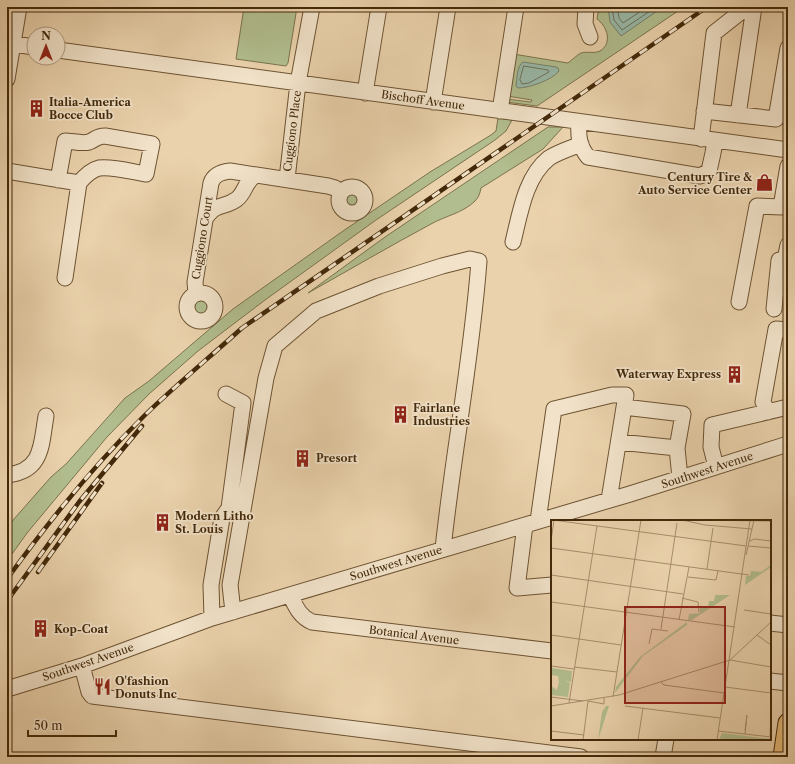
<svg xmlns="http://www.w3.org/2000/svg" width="795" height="764" viewBox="0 0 795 764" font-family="'Libre Caslon Text',serif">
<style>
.green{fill:#b1bd8e;stroke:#7a734c}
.water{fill:#98b8a7;stroke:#767f68}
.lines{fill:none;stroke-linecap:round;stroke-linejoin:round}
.shore{stroke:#6e7058;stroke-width:1}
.minor-casing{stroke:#6d5332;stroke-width:17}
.major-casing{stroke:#43290a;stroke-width:21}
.minor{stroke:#f1e2c9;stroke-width:15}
.major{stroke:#e5b976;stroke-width:19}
.rail-casing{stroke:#43290a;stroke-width:4.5}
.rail{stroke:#f1e2c9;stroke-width:3;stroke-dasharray:9;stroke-linecap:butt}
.labels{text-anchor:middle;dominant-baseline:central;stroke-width:3.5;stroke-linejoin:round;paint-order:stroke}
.street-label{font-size:11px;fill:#43290a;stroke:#f1e2c9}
.poi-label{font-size:11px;font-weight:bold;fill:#43290a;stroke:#f1e2c9;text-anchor:start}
.inset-road{fill:none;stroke:#a78e6b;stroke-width:1}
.view{fill:#8f2418;fill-opacity:0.15;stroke:#8f2418;stroke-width:2}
.inset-edge{fill:none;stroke:#43290a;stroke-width:2}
</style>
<rect width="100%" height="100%" fill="#ead2ac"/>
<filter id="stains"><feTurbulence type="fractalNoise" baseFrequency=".005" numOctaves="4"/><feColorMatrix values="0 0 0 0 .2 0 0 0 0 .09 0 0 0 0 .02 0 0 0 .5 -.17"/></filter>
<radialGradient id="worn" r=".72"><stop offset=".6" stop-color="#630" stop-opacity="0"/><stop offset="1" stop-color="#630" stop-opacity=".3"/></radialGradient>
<path class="green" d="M244,7H297L288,63L286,66L236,59Z
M599,7H684L537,106L506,102L507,99L531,102L532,100L507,96L513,54L568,63C572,60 577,55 581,53C587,51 594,54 600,51C613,43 607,26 597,19Z
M498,118L512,120L506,131L495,140L376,220L265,300L198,351L149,394L107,437L27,533L7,561V529L14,519L51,477L66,464L125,398L149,381L233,309L343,231L430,172L491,135L496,131Z
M548,127H563L543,149L481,188C480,193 479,197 475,201C463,213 445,216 431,224C390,246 349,270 308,293L385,237Z
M344 200a8 8 0 1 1 16 0a8 8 0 1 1-16 0Z
M194 307a8 8 0 1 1 16 0a8 8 0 1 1-16 0Z"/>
<path class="water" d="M608,7H663L621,36L610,22Z
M523,62L556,67L558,68L559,71C552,80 529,88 518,88L516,86C517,78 517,66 523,62Z"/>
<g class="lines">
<path class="shore" d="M612,7L614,20L622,30L656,7
M617,7L619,18L623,23L647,7
M524,66L548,70L549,72L529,83L522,84L520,80Z"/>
<defs>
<path id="minor" d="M586,7L585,24L590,37
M7,43L34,47
M58,50L788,150
M7,79L19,7
M365,93L379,7
M433,102L448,7
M500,111L516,7
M704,111L776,119L788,48
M738,115L754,7
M579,122C578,136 579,146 588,157L700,176L709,171L713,153L715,141
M701,139L714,33L747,7
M7,171L79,183L65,278
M287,179L298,83L312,7
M58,180L65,141C72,141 82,144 89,142C96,139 97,136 105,136L152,144L146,174C133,172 112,166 99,168C91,170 84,177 79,183
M339 200a13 13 0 1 1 26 0a13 13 0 1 1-26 0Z
M205,219C217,201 224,209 237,199C246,192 244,182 256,175
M513,242C520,214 525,177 549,158C558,152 571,148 581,144
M785,260L788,245
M187 307a14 14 0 1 1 28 0a14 14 0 1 1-28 0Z
M196,294L195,282L211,183C214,174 222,172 230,171L328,186L335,188L341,192
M739,302L757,206L781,207L788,166
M774,309L779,260L788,261
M624,407L683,414L677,448L680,478
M768,412L763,402L776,329L788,330
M619,442L677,448
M716,467L711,447L712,425L788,407
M7,475C43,471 41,445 46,416
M538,521L554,409L612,395H626L609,500
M525,525L517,588L552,585
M290,595C296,607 300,617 312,622L552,651
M233,612L230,585L266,378L275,346L316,311L379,286L442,266L470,259L479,261C472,358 453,453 443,549
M212,618L211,585L222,518L229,508L243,403L226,394
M770,623L788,625
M82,666L89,692L92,696L581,757
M770,681L788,683
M7,689L82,666L212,618L630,494L788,444
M663,757L666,739"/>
<path id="major" d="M783,757L788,723"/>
</defs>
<use href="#minor" class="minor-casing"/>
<use href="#major" class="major-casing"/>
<use href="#minor" class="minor"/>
<use href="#major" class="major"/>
<defs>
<path id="rail" d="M38,572L102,483
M7,579C49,521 94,465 145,415C176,385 210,357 242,328L707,7
M7,601L79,502L142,426"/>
</defs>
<use href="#rail" class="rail-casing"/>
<use href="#rail" class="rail"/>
</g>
<defs>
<symbol id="building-bare" viewBox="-9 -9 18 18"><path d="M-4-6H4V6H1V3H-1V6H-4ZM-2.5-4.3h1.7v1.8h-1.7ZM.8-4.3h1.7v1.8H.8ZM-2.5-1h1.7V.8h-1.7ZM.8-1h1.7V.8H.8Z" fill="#8f2418" stroke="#f1e2c9" stroke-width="2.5" paint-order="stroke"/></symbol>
<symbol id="shop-bare" viewBox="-9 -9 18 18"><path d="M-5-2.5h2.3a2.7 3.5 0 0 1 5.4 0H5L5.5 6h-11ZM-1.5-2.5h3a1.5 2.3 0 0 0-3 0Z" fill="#8f2418" stroke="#f1e2c9" stroke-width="2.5" paint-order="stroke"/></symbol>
<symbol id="restaurant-bare" viewBox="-9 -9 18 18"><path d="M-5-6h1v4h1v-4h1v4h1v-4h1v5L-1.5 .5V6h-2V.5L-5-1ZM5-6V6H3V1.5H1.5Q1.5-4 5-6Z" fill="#8f2418" stroke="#f1e2c9" stroke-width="2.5" paint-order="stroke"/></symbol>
</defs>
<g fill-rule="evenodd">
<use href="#building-bare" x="24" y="96" width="25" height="25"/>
<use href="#shop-bare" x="752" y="170" width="25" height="25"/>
<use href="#building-bare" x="722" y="362" width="25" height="25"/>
<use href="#building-bare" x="388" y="402" width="25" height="25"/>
<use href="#building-bare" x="290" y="446" width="25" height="25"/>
<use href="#building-bare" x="150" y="510" width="25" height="25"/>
<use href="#building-bare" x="28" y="616" width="25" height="25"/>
<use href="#restaurant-bare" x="90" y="674" width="25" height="25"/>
</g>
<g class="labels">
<g class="street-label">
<text transform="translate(423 100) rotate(8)">Bischoff Avenue</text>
<text transform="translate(292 131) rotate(-83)">Cuggiono Place</text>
<text transform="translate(202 238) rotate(-81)">Cuggiono Court</text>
<text transform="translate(707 470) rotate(-18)">Southwest Avenue</text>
<text transform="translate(396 563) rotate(-17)">Southwest Avenue</text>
<text transform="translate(414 635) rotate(7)">Botanical Avenue</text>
<text transform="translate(88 662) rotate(-19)">Southwest Avenue</text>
</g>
<g class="poi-label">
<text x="49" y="102">Italia-America<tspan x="49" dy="13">Bocce Club</tspan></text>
<text x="752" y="177" text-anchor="end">Century Tire &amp;<tspan x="752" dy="13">Auto Service Center</tspan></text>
<text x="721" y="374" text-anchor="end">Waterway Express</text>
<text x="413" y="408">Fairlane<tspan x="413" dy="13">Industries</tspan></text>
<text x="316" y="458">Presort</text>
<text x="175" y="516">Modern Litho<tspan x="175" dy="13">St. Louis</tspan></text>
<text x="54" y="629">Kop-Coat</text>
<text x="115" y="681">O'fashion<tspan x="115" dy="13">Donuts Inc</tspan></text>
</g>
</g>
<g transform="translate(551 520)">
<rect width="220" height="220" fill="#ead2ac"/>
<path d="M220,45V47L194,65L195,56H199L200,51L210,52ZM164,75H179L141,100H137L138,94L149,93V86L157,87L158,81H163ZM136,102V105L92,136L64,173L65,167L89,137ZM0,148L21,151L20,162L14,161L19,163L17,177L0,175V166L6,170L8,162L7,156L0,155ZM55,186H58L47,220L51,192ZM171,213L220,219V220H168Z" fill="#b1bd8e"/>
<path class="inset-road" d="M2,0L195,26M131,0L154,5L201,9M139,0L220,1M0,21L3,0M199,21L203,19L220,21M197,26L220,28M0,28L198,55M195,35L203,0M156,49L162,8M0,55L132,74M137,57L165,60L167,51M131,78L147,82L148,92M0,82L184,107M193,90L220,94M128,100L138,47M110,109L126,3M0,115L70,125M206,115L220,125M98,124L101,109L117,111M179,140L220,102M0,146L23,149M23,147L66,152M110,162L113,165L173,173M174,167L220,173M0,177L32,181M62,177L90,0M37,181L53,184V178M18,183L46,6M0,186L68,175L179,140L220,147M74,186L169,198M0,211L33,215M167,211L220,217M194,214L196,195L194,210M219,217L220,192M32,220L37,181M87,220L92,188M166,220L199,0"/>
<path class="view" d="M74,87H174V183H74Z"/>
<rect width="220" height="220" class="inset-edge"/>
</g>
<rect width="795" height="764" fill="none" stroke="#ead2ac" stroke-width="24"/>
<rect x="8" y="8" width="779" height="748" fill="none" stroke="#43290a" stroke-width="2"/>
<rect x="12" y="12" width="771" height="740" fill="none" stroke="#43290a"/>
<g transform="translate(46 46)"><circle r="19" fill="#f1e2c9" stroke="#ab987d"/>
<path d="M0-3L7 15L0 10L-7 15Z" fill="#8f2418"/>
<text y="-6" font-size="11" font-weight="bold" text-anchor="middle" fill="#43290a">N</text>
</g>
<path d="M28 730v6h88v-6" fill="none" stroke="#43290a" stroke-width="2"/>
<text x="34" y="730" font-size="12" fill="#43290a" stroke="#f1e2c9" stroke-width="3" paint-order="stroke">50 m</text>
<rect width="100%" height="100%" filter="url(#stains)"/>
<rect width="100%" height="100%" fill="url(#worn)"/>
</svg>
